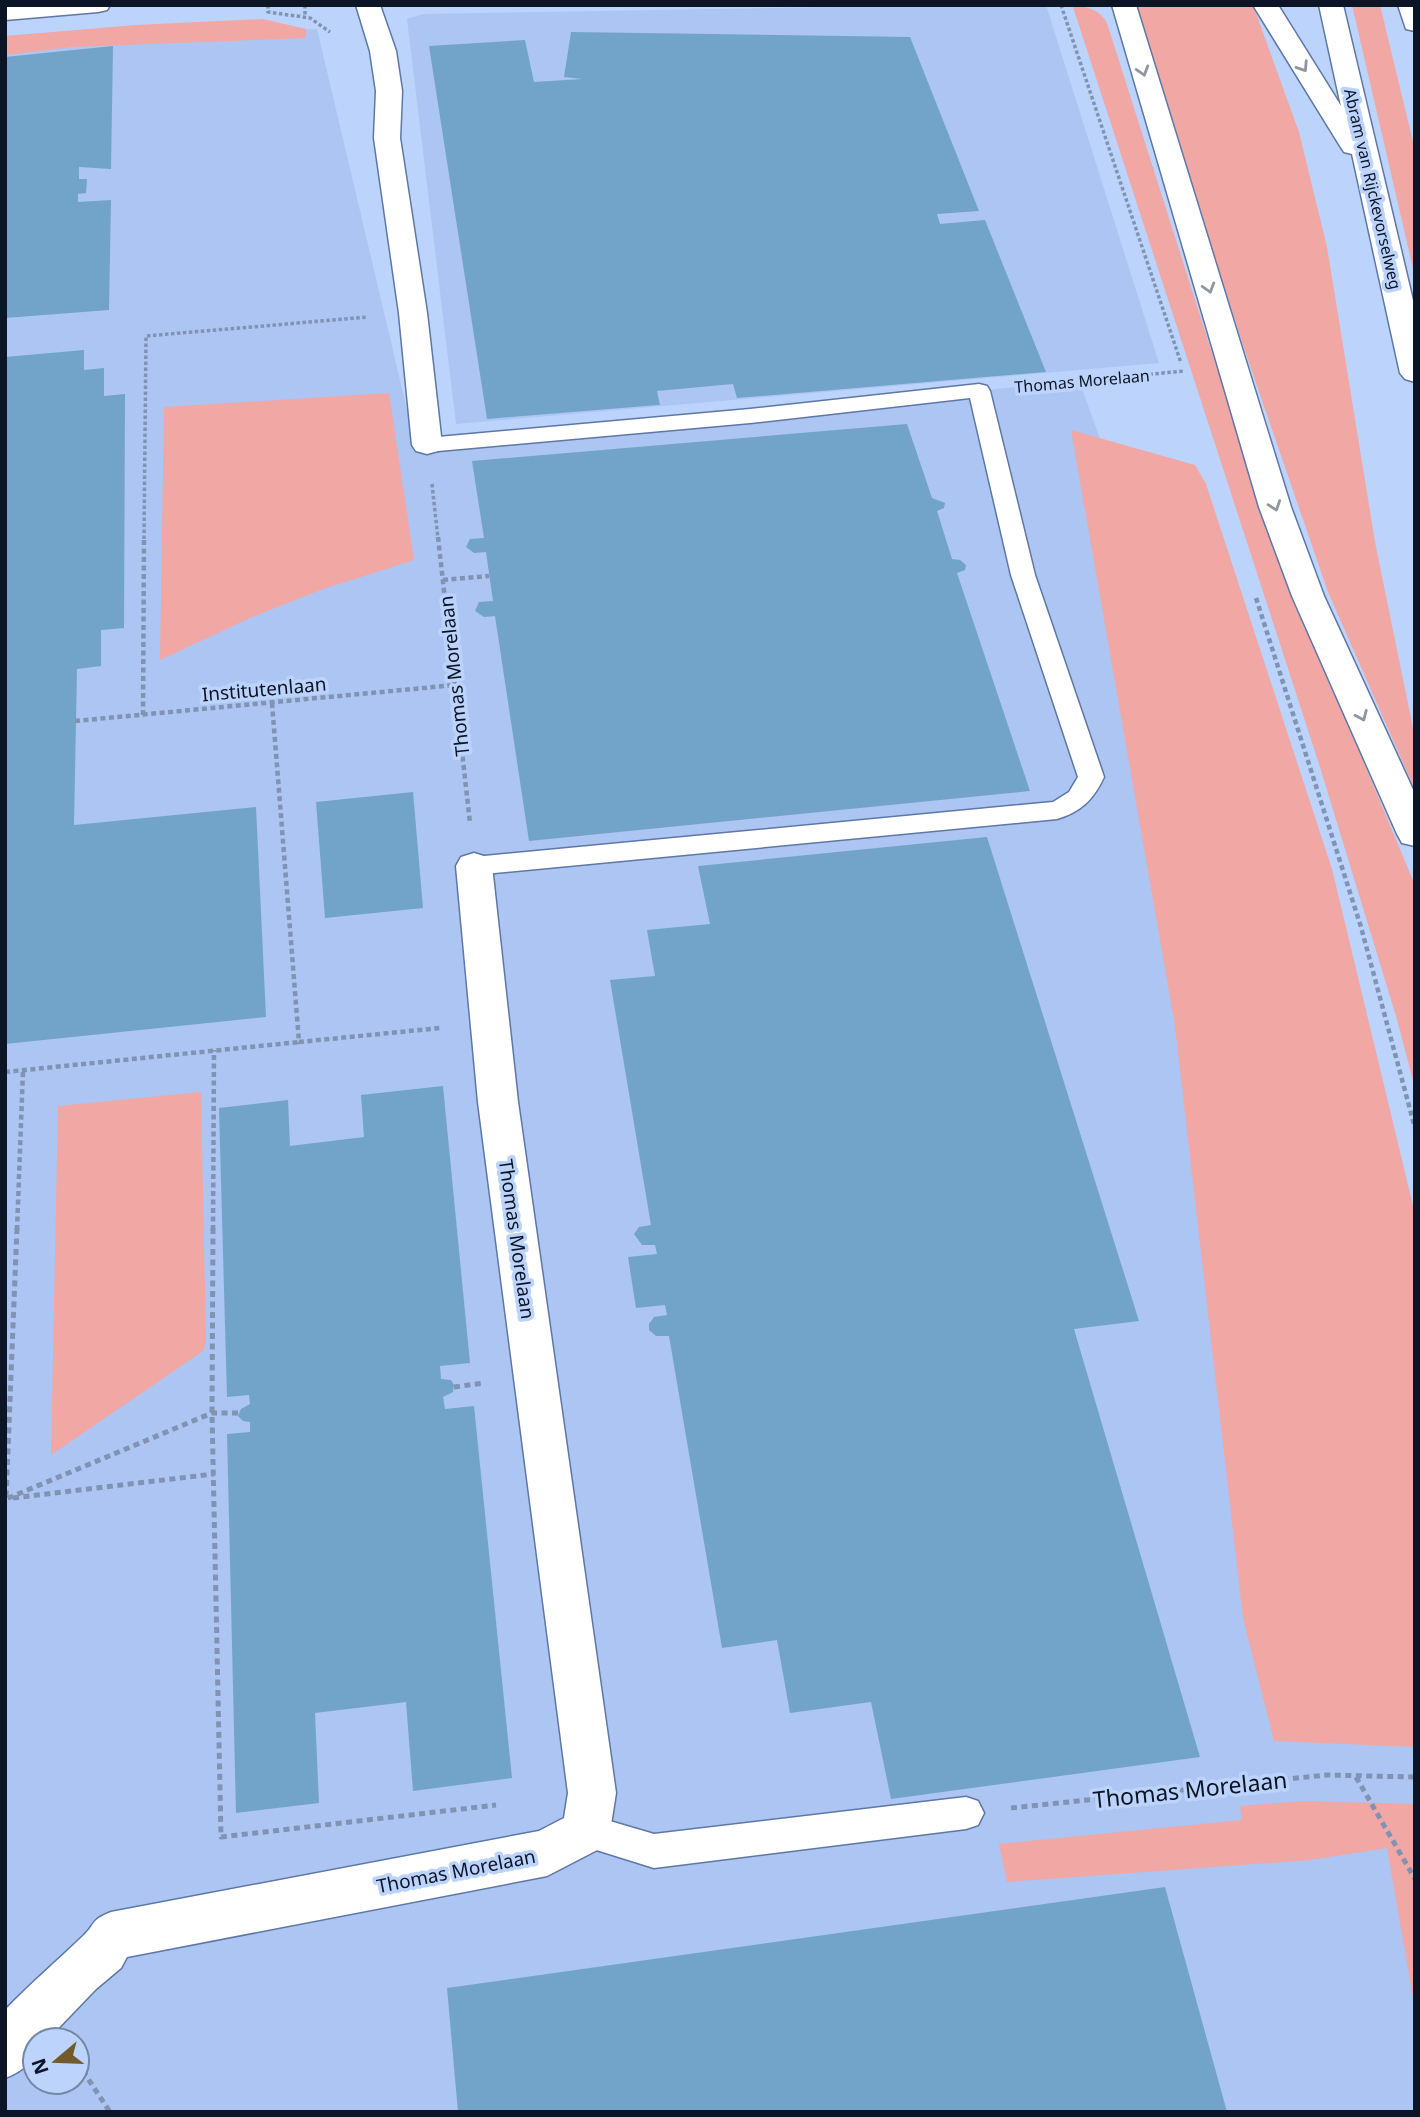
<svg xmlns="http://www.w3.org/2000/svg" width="1420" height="2117" viewBox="0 0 1420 2117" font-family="'Noto Sans',sans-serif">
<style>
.built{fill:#acc5f2;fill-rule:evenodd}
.green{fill:#f1a7a4}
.building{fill:#72a4ca}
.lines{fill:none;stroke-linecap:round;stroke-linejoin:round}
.service-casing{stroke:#5e77a6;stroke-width:3}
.minor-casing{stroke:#5e77a6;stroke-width:3}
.secondary-casing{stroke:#5e77a6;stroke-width:3}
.primary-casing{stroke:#5e77a6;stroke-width:3}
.path-far2{stroke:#8093b3;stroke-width:3.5;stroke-dasharray:3.5 2.5;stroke-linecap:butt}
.path-far1{stroke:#8093b3;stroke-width:4.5;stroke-dasharray:5 3.5;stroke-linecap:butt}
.path{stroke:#8093b3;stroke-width:5;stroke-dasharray:6 4.5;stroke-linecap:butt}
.service{fill:#fff;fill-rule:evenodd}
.minor{fill:#fff;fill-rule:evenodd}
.secondary{fill:#fff;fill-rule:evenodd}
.primary{fill:#fff;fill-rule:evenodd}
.oneway{stroke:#91969d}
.labels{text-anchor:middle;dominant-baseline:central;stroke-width:7;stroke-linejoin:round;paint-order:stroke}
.far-street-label{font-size:16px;fill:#0b1526;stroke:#bcd3fc}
.street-label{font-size:19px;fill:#0b1526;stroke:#bcd3fc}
.near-street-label{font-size:23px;fill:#0b1526;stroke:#bcd3fc}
</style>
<rect width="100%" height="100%" fill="#bcd3fc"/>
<path class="built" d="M956,5H1046L1159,363L456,424L407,19L423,14Z
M317,29L417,452L1079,380L1215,761L1415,1719V2112H5V46L77,38ZM35,2040H77V2082H35Z"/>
<path class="green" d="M1075,5C1089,7 1101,11 1107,23L1252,479L1295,598L1415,885V1088L1396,1016L1319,764L1073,7Z
M1133,5H1253L1299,132L1327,247L1375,542L1415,738V790L1328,592L1245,351Z
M1352,5H1380L1415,150V277Z
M263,19L306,29V38L72,47L5,55V36L136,25Z
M389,393L414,560L323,589L252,617L160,660L164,407Z
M1071,430L1195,465L1206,484L1332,869L1415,1214V1747L1274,1741L1243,1618L1175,1026Z
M201,1092L206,1341L203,1351L51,1455L58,1106Z
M1303,1801L1415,1804V2009L1387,1848L1310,1860L1007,1882L999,1844L1242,1820L1240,1806Z"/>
<path class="building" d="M571,32L910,37L979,211L937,214L940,224L985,220L1046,372L737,398L733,384L657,391L660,405H658L487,419L429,46L525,40L534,82L582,79L564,77Z
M113,46L111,169L79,167V179H87L86,193L78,194V202L111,200L109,310L5,318V57Z
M84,350V370L104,368V396L125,394L124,628L101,630V666L77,669L74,825L256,807L266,1017L5,1044V357Z
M907,424L932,498L945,503L944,508L937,511L952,559L960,560L966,565L965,570L957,573L1030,791L529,841L495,616L484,617L475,611L479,602L493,601L486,552L474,553L466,547L470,539L484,538L472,461Z
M413,792L423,908L325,918L316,802Z
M987,837L1139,1321L1074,1329L1200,1757L891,1799L871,1702L790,1713L777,1640L722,1648L669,1336H656L649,1330V1324L654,1317L667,1315L665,1305L636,1308L628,1257L657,1254L655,1245H642L634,1234L639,1227L651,1225L610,980L655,976L647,930L710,924L698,866Z
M443,1086L470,1363L440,1366L441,1379L451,1380L454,1385L453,1392L443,1397L445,1409L474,1406L512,1778L413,1791L406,1702L315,1713L319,1803L236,1813L227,1434L250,1432V1422L243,1421L238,1416L241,1409L250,1404L249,1395L227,1397L219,1108L288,1100L290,1146L364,1137L361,1095Z
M1165,1887L1227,2112H458L447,1988Z"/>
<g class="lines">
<defs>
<path id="service" d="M979,384L987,386L990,391L1035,575L1104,777C1094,799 1081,812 1057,819L474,875L465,872L461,866L465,860L474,857L1053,802L1069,792L1078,777L1011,575L970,398L750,423L427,452L419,450L416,445L419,440L427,438L750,409Z
M966,1797L978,1801L984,1813L978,1825L966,1829L654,1868L574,1843L568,1831L574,1819L586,1814L654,1834Z"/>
<path id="minor" d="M356,5H380L396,51L402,91L400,138L427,313L442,445L438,451L427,454L416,451L412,445L399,313L374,138L376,91L370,51Z
M474,853L487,857L492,866L518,1102L616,1793L610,1831L603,1847L547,1876L127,1957L121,1968L96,1989L47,2040H35C35,2061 24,2071 5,2078V2010C30,1984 57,1961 83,1936C97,1923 89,1921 111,1912L539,1831L564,1818L568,1793L478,1102L456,866L461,857Z"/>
<path id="secondary" d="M110,5L107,10L98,12L5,20V6Z"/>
<path id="primary" d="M1112,5H1136L1291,507L1324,596L1415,794V846L1402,843L1397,834L1292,596L1259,507Z
M1253,5H1278L1341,106L1319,5H1343L1415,309V382L1405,379L1400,373L1352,154L1344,152L1340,146Z
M1398,5H1415V31L1406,29Z"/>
</defs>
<use href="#service" class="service-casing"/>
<use href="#minor" class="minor-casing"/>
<use href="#secondary" class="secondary-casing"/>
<use href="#primary" class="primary-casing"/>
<path class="path-far2" d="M268,5V12L310,18L330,32
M305,5V15
M1061,5L1181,363
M1018,387L1184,371
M432,484L438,539
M144,539L146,336L368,317"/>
<path class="path-far1" d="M438,537L470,823
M443,580L489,576
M1256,598L1361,927L1415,1128
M272,703L299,1042L440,1028
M143,715L144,537
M75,721L455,685
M5,1072L299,1042
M17,1230L23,1070
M213,1230L214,1050"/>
<path class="path" d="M17,1228L6,1499L212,1413H239
M213,1228L212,1413L221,1837L496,1805
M454,1387L484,1383
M13,1498L214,1474
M1356,1777L1415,1879
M1011,1808L1326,1775L1415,1777
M77,2062L110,2112"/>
<use href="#service" class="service"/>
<use href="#minor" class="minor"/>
<use href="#secondary" class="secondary"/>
<use href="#primary" class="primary"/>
</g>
<defs><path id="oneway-chevron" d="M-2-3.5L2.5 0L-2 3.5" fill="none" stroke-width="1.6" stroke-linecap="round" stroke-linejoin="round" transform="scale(1.75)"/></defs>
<g class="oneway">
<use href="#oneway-chevron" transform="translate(1303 67) rotate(57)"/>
<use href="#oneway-chevron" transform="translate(1143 71) rotate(73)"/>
<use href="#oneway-chevron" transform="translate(1209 288) rotate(73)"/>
<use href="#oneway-chevron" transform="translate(1275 506) rotate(71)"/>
<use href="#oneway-chevron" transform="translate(1362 716) rotate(67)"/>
</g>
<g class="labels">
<g class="far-street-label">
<text transform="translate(1373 189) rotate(77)">Abram van Rijckevorselweg</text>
<text transform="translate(1082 381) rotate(-5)">Thomas Morelaan</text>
</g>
<g class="street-label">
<text transform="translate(454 676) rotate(-96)">Thomas Morelaan</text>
<text transform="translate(264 689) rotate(-5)">Institutenlaan</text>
<text transform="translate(517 1239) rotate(82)">Thomas Morelaan</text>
<text transform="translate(456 1871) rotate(-11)">Thomas Morelaan</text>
</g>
<g class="near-street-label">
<text transform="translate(1190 1789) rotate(-6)">Thomas Morelaan</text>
</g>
</g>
<rect width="1420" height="2117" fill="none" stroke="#0b1526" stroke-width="14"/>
<g transform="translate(56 2061) rotate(251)"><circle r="33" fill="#bcd3fc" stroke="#7587a6" stroke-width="2"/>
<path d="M0-5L12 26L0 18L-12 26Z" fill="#725a2a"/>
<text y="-10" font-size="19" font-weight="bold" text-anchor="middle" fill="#0b1526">N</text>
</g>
</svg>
